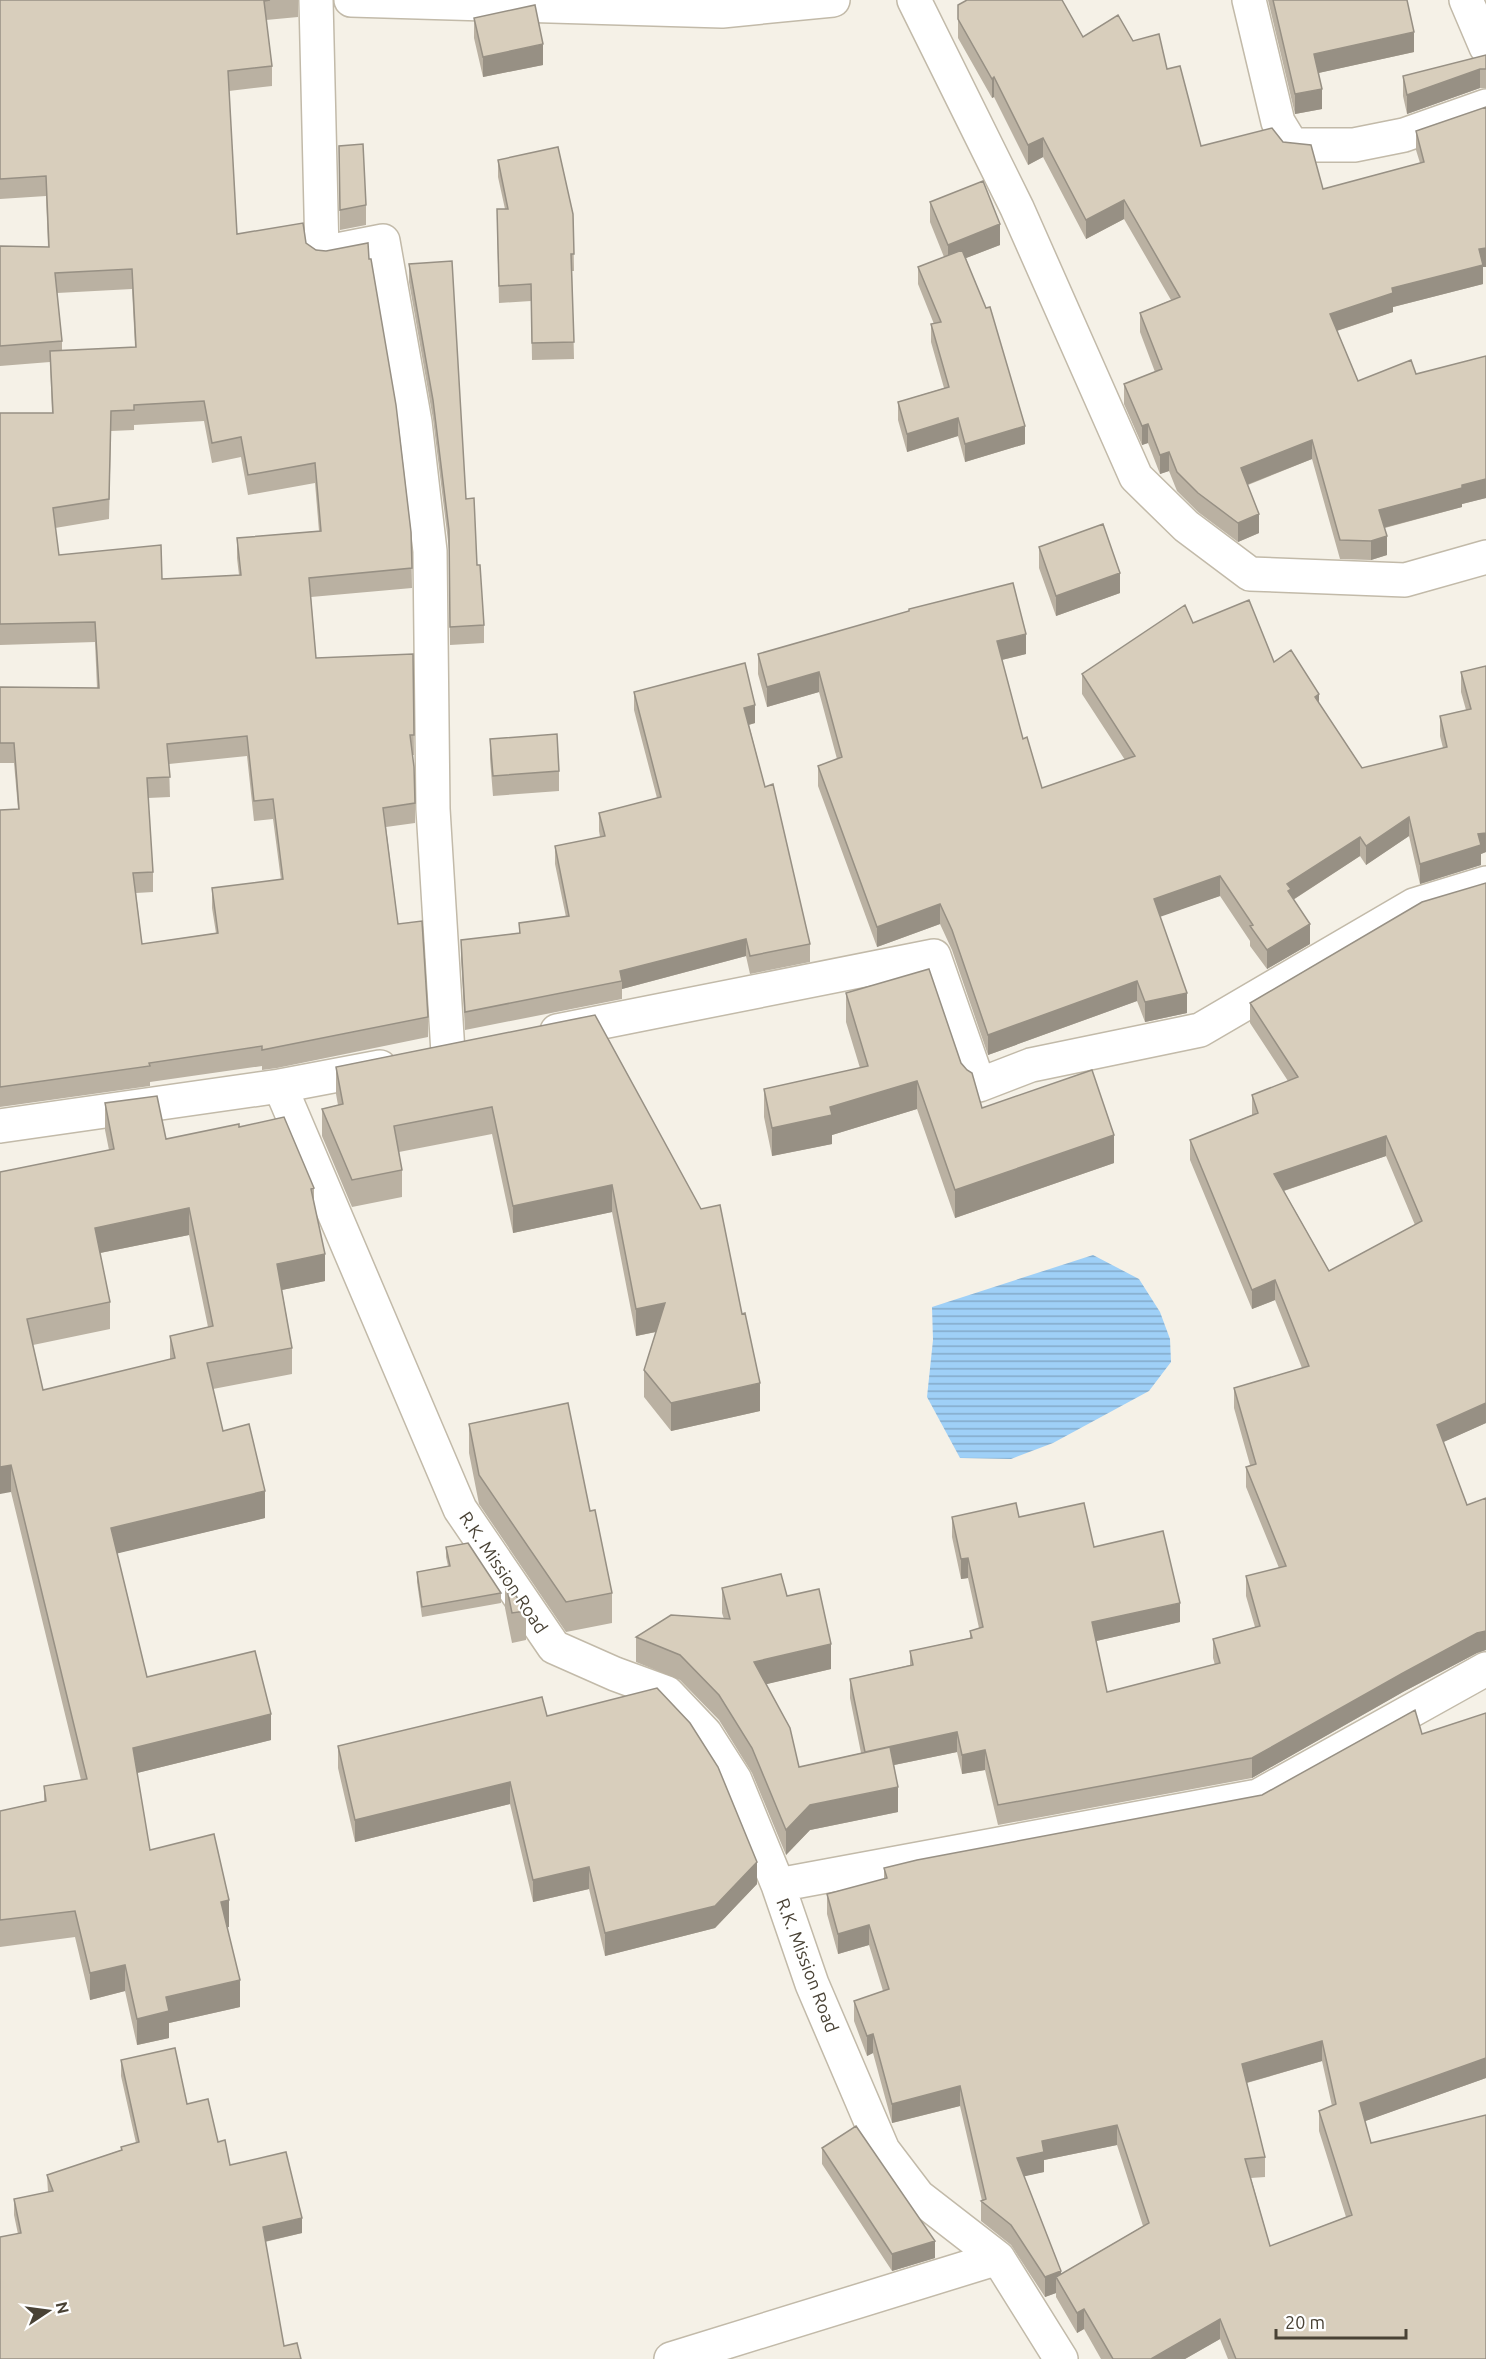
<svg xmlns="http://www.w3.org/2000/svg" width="1486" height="2359" viewBox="0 0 1486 2359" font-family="Ubuntu,sans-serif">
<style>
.water{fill:url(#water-rules)}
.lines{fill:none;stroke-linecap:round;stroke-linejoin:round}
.minor-casing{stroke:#c2baa9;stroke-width:36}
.minor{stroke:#fff;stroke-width:33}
.wall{fill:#bab1a2;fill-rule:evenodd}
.shaded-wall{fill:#979084}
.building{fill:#d8cebc;stroke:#979084;stroke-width:1.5;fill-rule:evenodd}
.labels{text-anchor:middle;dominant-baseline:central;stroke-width:4.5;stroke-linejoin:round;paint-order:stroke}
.street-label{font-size:18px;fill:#494235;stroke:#fff}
</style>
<defs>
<pattern id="water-rules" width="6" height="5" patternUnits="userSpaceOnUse" patternTransform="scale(1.5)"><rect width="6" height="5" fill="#9fd0f7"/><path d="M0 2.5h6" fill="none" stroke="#84aac9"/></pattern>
</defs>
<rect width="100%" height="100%" fill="#f5f1e7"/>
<path class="water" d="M1093,1255L1139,1279L1160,1312L1170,1339L1171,1362L1149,1391L1053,1443L1011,1459L960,1458L927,1397L933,1340L932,1307Z"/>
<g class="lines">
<defs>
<path id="minor" d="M316,0L322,253L383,241L415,422L430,551L433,809L448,1053
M351,0L722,11L833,0
M914,0L1017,208L1136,477L1186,526L1250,574L1405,580L1486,557
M1249,0L1278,122L1292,145H1354L1404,135L1486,106
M1466,0L1486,47
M557,1031L934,956L979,1085L1031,1065L1200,1030L1414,905L1486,883
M280,1086L380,1067
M0,1126L280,1086L460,1509L554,1647L615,1674L667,1693L705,1733L735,1780L778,1885L812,1984L883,2150L918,2196L998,2258L1061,2359
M778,1885L1258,1796L1486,1669
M671,2359L998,2258"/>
</defs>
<use href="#minor" class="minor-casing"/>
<use href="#minor" class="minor"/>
</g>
<path class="wall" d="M0,0H298V17L266,20L272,66V86L229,91L237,234L306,243L316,250L369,259L411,532L412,588L311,597L316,658L413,654L414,755H412L415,803V823L386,827L398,924L428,1017V1037L277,1068L262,1070V1066L150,1082V1086L0,1107V810L18,809L14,763H0V687L97,688L95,642L0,645V413H52L50,362L0,366V246L48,247L46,196L0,199ZM132,289L135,347L62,351V341L57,293ZM204,421L212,463L241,457L248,495L315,483L319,531L237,538V558L239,575L162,579L59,555L55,528L109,519L111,431L134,430V425ZM247,756L254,821L273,819L281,880L212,888V908L216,933L142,944L136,893L153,892V872L148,798L170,797L169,764Z
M1268,0H1407L1414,52L1318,73L1322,109L1295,114Z
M958,5L1083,37L1133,41L1167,69L1201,146L1323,189L1420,163L1416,150V131L1486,107V267H1483V284L1393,307V312L1337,331L1358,381L1416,374L1486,356V498L1462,504V507L1385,528L1387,555L1371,560L1340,559L1312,459L1248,485L1259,533L1238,542L1198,512L1177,491L1169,471L1160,474L1148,443L1142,445L1124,404V384L1155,372L1140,332V313L1171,300L1124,219L1086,239L1043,157L1028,165L994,97L992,98L958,38Z
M474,18L543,65L483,77L474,38Z
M1486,55V88H1480L1407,114L1403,96V76Z
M339,146L366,205V225L340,230Z
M498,160L573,214L574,271H572L574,359L532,360L531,301L499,303L497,226L505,209L498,177Z
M930,202L1000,245L966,258L1025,444L965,462L958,436L907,452L898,420V402L944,388L931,342V324H934L918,284V267L944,257L930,222Z
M409,264L466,499L484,625V643L450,645L449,549L433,419L409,282Z
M1039,547L1120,593L1056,616L1039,568Z
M1193,623L1274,662L1319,703L1362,768L1443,748L1440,736V716L1466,710L1461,692V672L1486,666V852L1481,854V865L1420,884L1409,836L1366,865L1360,856L1293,900L1310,944L1267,969L1250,946V941L1220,896L1160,916L1187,1013L1145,1022L1137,1001L988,1055L952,950L940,924L877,947L818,786V766L837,759L819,692L767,707L758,674V654H1026L1002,660L1023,739L1042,788L1125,760L1082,694V674Z
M634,692L755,723L749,725L765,787L810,944V962L750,974L746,956L622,989V999L465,1030L461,958V940L519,933V923L566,917L555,864V846L600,837L599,831V813L657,798L634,710Z
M490,739L559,771V791L493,796L490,759Z
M1486,883V1423L1443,1442L1467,1505L1486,1498V1650L1477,1653L1403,1692L1252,1778L998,1825L985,1770L962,1774L957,1752L894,1765L898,1812L810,1830L786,1855L752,1773L719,1720L680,1680L636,1662V1637L724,1619L722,1613V1588L787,1596L831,1669L766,1684L799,1767L861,1753L850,1698V1679L910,1665V1651L970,1638V1631L979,1628L968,1578L961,1579L952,1537V1517H1019L1094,1547L1180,1622L1096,1641L1107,1692L1215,1665L1213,1658V1639L1255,1627L1246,1596V1576L1279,1568L1246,1487V1467L1250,1465L1234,1408V1388L1302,1368L1275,1300L1252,1309L1190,1160V1140L1252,1115V1095L1288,1081L1250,1023V1003ZM1386,1156L1415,1225L1329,1271L1284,1191Z
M846,993L961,1063L982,1108L1114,1163L955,1218L917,1109L832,1135V1144L772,1156L764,1117V1089L860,1068L846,1022Z
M595,1015L760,1411L671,1431L644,1397V1370L656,1332L636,1336L612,1212L513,1233L492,1134L399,1152L402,1170V1197L352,1207L322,1136V1109L338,1105L336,1094V1067Z
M105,1103L166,1139L239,1127L314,1188V1204L325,1281L282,1290L292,1348V1374L213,1389L223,1431L265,1518L117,1553L147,1677L271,1740L137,1773L150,1850L229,1927H227L240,2007L169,2023V2038L137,2045L125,1991L90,2000L75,1937L0,1947V1811L44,1801V1786L81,1780L11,1492L0,1172L109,1150L105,1130ZM189,1235L208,1327L170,1336V1360L43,1390L33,1345L110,1329V1302L100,1253Z
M469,1424L590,1511L612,1593V1623L566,1632L479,1504L469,1453Z
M446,1547L501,1593V1603L422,1617L417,1582V1572L448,1566L446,1557Z
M505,1579L526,1611V1640L512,1643L505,1608Z
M1486,1713V2078L1365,2121L1371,2143L1486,2359H1228L1220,2339L1185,2359H1101L1084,2329L1077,2333L1056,2297V2293L1045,2297L1011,2245L981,2221V2201H982L960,2106L892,2123L873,2053L867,2056L854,2021V2001L883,1991L869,1945L838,1954L827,1914V1894L884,1879V1868L1262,1795L1422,1734ZM1322,2061L1332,2106L1319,2111V2131L1346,2217L1270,2246L1251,2178L1265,2177V2157L1247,2083ZM1117,2145L1143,2226L1061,2274L1024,2176L1044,2172V2160Z
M547,1716L757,1884L715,1928L605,1956L589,1889L533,1902L510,1804L355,1842L338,1768V1746Z
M121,2060L187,2104L218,2142L230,2165L302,2233L265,2242L284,2346L18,2234L14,2215V2199L48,2192L47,2175L121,2150V2147L136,2143L121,2076Z
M822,2148L935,2258L892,2271L822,2164Z"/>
<path class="shaded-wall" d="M1414,32V52L1314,74V54Z
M543,44V65L483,77V57Z
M1480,69V88L1407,114V95Z
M994,77V97L992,98V79Z
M1322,89V109L1295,114V94Z
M1043,138V157L1028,165V145Z
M1124,200V219L1086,239V220Z
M1000,224V245L948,265V245Z
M1486,248V267H1483V284L1393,307V312L1330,333V314L1392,288L1479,249Z
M958,418V436L907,452V434Z
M1148,424V443L1142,445V426Z
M1025,426V444L965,462V444Z
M1312,440V459L1241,487V468Z
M1169,452V471L1160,474V455Z
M1486,479V498L1462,504V507L1379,529V510L1462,485Z
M1259,514V533L1238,542V523Z
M1387,536V555L1371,560V541Z
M1120,573V593L1056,616V596Z
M1026,634V654L997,661V641Z
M819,672V692L767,707V687Z
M1319,694V713L1315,697Z
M755,705V723L744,726V708Z
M1409,817V836L1366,865V846Z
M1486,833V852L1481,854V865L1420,884V864L1478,834Z
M1360,837V856L1291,901L1288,911L1287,884Z
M1220,876V896L1154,919V899Z
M940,904V924L877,947V927Z
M1310,924V944L1267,969V950Z
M746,939V956L622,989V981L620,971Z
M1137,981V1001L988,1055V1035Z
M1187,993V1013L1145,1022V1002Z
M917,1081V1109L832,1135V1144L772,1156V1128L830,1107Z
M1114,1135V1163L955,1218V1190Z
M1386,1136V1156L1274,1194V1174Z
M612,1185V1212L513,1233V1206Z
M189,1208V1235L95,1254V1228Z
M325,1254V1281L277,1291V1264Z
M1275,1280V1300L1252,1309V1290Z
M665,1303V1330L636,1336V1309Z
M760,1383V1411L671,1431V1403Z
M1486,1403V1423L1437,1445V1425Z
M11,1465V1492L0,1494V1467Z
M265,1491V1518L111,1555V1528Z
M968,1558V1578L961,1579V1559Z
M1180,1603V1622L1092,1642V1622Z
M1486,1630V1650L1477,1653L1403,1692L1252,1778V1758L1403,1673L1477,1633Z
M831,1644V1669L754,1687V1662Z
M271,1714V1740L133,1774V1748Z
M957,1732V1752L865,1771V1752Z
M985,1750V1770L962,1774V1755Z
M510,1782V1804L355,1842V1820Z
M898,1787V1812L810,1830L786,1855V1830L810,1805Z
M757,1862V1884L715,1928L605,1956V1933Z
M589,1867V1889L533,1902V1880Z
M229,1900V1927L221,1929V1902Z
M869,1925V1945L838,1954V1934Z
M125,1965V1991L90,2000V1973Z
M240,1980V2007L169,2023V2038L137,2045V2019L166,1997Z
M873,2034V2053L867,2056V2036Z
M1322,2041V2061L1242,2084V2064Z
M1486,2058V2078L1360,2123V2103Z
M960,2086V2106L892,2123V2104Z
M1117,2125V2145L1044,2160V2172L1017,2178V2158L1042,2141Z
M302,2218V2233L263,2242V2227Z
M935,2241V2258L892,2271V2254Z
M1061,2271V2285L1056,2277V2293L1045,2297V2277Z
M1084,2309V2329L1077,2333V2313Z
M1220,2319V2339L1185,2359H1151Z"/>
<path class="building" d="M0,0H270L264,1L272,66L228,71L237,234L303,223L306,243L316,250L326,251L368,243L369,259H371L396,405L411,532L412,568L309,578L316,658L413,654L414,735H410L414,767L415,803L383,808L398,924L422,921L428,1017L277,1047L262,1050V1046L149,1063L150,1066L0,1087V810L19,809L14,743H0V687L99,688L95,622L0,624V413H53L50,351L136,347L132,269L55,273L62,341L0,346V246L49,247L46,176L0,179ZM204,401L212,443L241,437L248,475L315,463L321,531L237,538L241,575L162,579L161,545L59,555L53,508L109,499L111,411L134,410V405ZM247,736L254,801L273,799L283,879L212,888L218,933L142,944L133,873L153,872L147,778L170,777L167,744Z
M967,0H1062L1083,37L1118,15L1133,41L1159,34L1167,69L1180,66L1201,146L1272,128L1283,142L1311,145L1323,189L1424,162L1416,131L1486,107V248L1479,249L1483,265L1392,288L1393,293L1330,314L1358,381L1411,360L1416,374L1486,356V479L1462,485V488L1379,510L1387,536L1371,541L1340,540L1312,440L1241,468L1259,514L1238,523L1198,493L1177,472L1169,452L1160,455L1148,424L1142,426L1124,384L1162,369L1140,313L1180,297L1124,200L1086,220L1043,138L1028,145L994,77L992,79L958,19V5Z
M1273,0H1407L1414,32L1314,54L1322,89L1295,94Z
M535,5L543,44L483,57L474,18Z
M1486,55V69H1480L1407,95L1403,76Z
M363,144L366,205L340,210L339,146Z
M558,147L573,214L574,254H571L574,342L532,343L531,284L499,286L497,209H508L498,160Z
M983,181L1000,224L948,245L930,202Z
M962,250L986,308L990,307L1025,426L965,444L958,418L907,434L898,402L949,387L931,324L941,322L918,267Z
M452,261L466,499L474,498L477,565H480L484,625L450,627L449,530L433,400L409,264Z
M1103,524L1120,573L1056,596L1039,547Z
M1013,583L1026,634L997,641L1023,739L1027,737L1042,788L1135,756L1082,674L1185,605L1193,623L1249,600L1274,662L1291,650L1319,694L1315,697L1362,768L1447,747L1440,716L1471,709L1461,672L1486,666V833L1478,834L1481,845L1420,864L1409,817L1366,846L1360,837L1287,884L1291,889L1288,891L1310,924L1267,950L1250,926L1253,925L1220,876L1154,899L1187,993L1145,1002L1137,981L988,1035L952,930L940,904L877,927L818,766L842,757L819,672L767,687L758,654L909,611V609Z
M745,663L755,705L744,708L765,787L773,784L810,944L750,956L746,939L620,971L622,981L465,1012L461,940L520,933L519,923L569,916L555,846L605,836L599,813L661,797L634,692Z
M557,734L559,771L493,776L490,739Z
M1486,883V1403L1437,1425L1467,1505L1486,1498V1631L1477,1633L1403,1673L1252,1758L998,1805L985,1750L962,1755L957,1732L865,1752L850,1679L913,1665L910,1651L972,1638L970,1631L983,1627L968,1558L961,1559L952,1517L1016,1503L1019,1517L1084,1503L1094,1547L1163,1531L1180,1603L1092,1622L1107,1692L1220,1663L1213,1639L1260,1626L1246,1576L1286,1566L1246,1467L1256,1464L1234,1388L1309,1366L1275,1280L1252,1290L1190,1140L1258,1113L1252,1095L1298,1077L1250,1003L1422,902ZM1386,1136L1422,1221L1329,1271L1274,1174Z
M929,969L961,1063L967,1070L972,1073L982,1108L1092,1070L1114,1135L955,1190L917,1081L830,1107L832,1115L772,1128L764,1089L868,1066L846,993Z
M595,1015L701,1209L720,1205L742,1314L745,1313L760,1383L671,1403L644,1370L665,1303L636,1309L612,1185L513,1206L492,1107L394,1126L402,1170L352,1180L322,1109L343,1104L336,1067Z
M157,1096L166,1139L239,1124V1127L284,1117L314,1188L311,1189L325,1254L277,1264L292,1348L207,1363L223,1431L249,1424L265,1491L111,1528L147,1677L255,1651L271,1714L133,1748L150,1850L214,1834L229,1900L221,1902L240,1980L166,1997L169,2011L137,2019L125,1965L90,1973L75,1911L0,1920V1811L46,1801L44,1786L87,1779L11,1465L0,1467V1172L114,1149L105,1103ZM189,1208L213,1326L170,1336L175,1358L43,1390L27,1319L110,1302L95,1228Z
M568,1403L590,1511L595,1510L612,1593L566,1602L479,1475L469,1424Z
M468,1543L501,1593L422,1607L417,1572L450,1566L446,1547Z
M781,1574L787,1596L819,1589L831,1644L754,1662L790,1728L799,1767L890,1747L898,1787L810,1805L786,1830L752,1748L719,1695L680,1655L636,1637L671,1615L730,1619L722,1588Z
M505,1579L526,1611L512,1613Z
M657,1688L690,1723L718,1767L757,1862L715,1906L605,1933L589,1867L533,1880L510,1782L355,1820L338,1746L542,1697L547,1716Z
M1415,1710L1422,1734L1486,1713V2058L1360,2103L1371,2143L1486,2115V2359H1236L1220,2319L1151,2359H1113L1084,2309L1077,2313L1056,2277L1149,2223L1117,2125L1042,2141L1044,2152L1017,2158L1061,2271L1045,2277L1011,2225L981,2201L986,2199L960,2086L892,2104L873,2034L867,2036L854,2001L889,1989L869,1925L838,1934L827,1894L887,1878L884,1868L917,1860L1262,1795ZM1322,2041L1336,2104L1319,2111L1352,2215L1270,2246L1245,2159L1265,2157L1242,2064Z
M175,2048L187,2104L208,2099L218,2142L225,2140L230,2165L286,2152L302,2218L263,2227L284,2346L297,2343L301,2359H0V2237L21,2233L14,2199L53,2191L47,2175L122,2150L121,2147L139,2142L121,2060Z
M856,2126L935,2241L892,2254L822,2148Z"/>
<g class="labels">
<g class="street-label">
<text transform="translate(504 1572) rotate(56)">R.K. Mission Road</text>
<text transform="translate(808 1965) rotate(69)">R.K. Mission Road</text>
</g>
</g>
<g transform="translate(48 2311) rotate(77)" stroke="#ffffff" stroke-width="4.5" paint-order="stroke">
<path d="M0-4.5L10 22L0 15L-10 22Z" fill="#494235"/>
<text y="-9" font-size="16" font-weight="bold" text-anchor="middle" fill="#494235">N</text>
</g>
<path d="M1276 2329v9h130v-9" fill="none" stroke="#494235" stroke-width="3"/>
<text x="1285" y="2329" font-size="18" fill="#494235" stroke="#ffffff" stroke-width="4.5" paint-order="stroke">20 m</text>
</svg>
